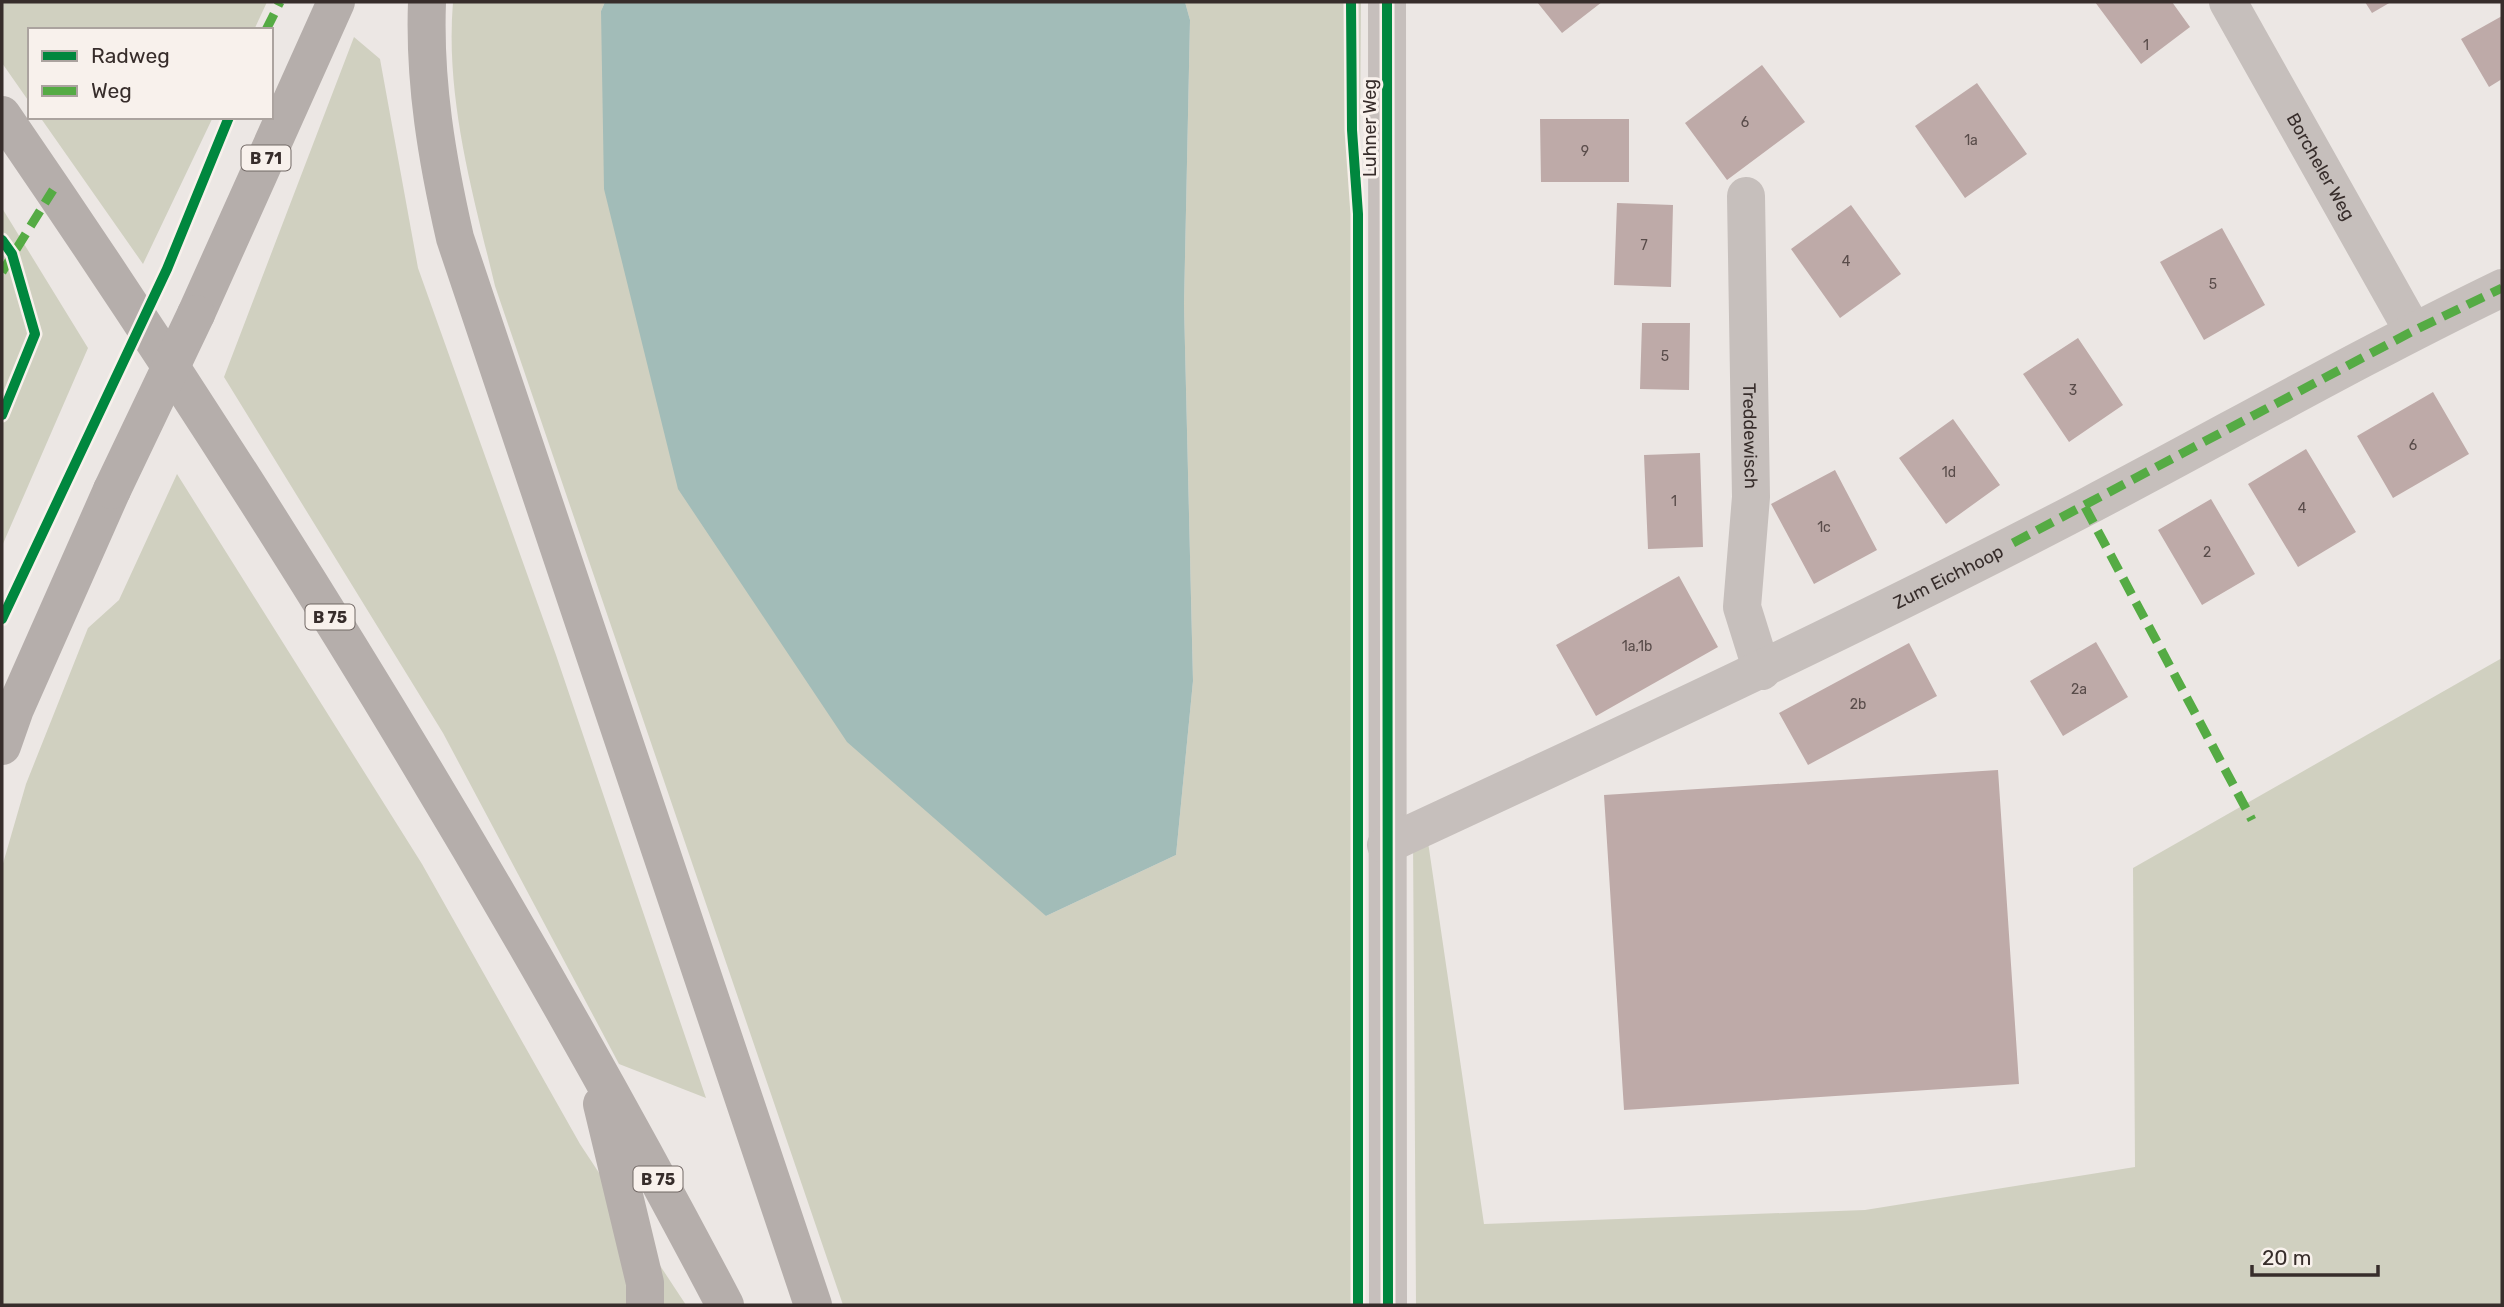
<svg xmlns="http://www.w3.org/2000/svg" width="2504" height="1307" viewBox="0 0 2504 1307" font-family="Rubik,sans-serif">
<style>
.green{fill:#d0d0c0}
.water{fill:#a2bcb8}
.building{fill:#beaaa8}
.lines{fill:none;stroke-linecap:round;stroke-linejoin:round}
.minor{stroke:#c6bfbc;stroke-width:38}
.major{stroke:#b5aeab;stroke-width:38}
.major-bridge{stroke:#b5aeab;stroke-width:38}
.quiet{stroke:#55ab44;stroke-width:9;stroke-dasharray:18 9;stroke-linecap:butt}
.cycleway-casing{stroke:#f8f1ec;stroke-width:15}
.cycleway{stroke:#00873e;stroke-width:10}
.labels{text-anchor:middle;dominant-baseline:central;stroke-width:6;stroke-linejoin:round;paint-order:stroke}
.number-label{font-size:14px;fill:#594c4a}
.shield{fill:#f8f1ec;stroke:#716865;stroke-width:2}
.shield-label{font-size:16px;font-weight:bold;fill:#372d2b}
.street-label{font-size:18px;fill:#372d2b;stroke:#f8f1ec}
</style>
<rect width="100%" height="100%" fill="#ece7e4"/>
<path class="green" d="M2,2H267L254,30H30V103L2,63Z
M453,2H605L601,11L1046,916L1176,855L1193,681L1184,305L1190,20L1185,2H1361L1352,1305H843L495,286C473,194 445,98 453,2Z
M354,37L380,59L418,268L556,655L706,1098L619,1064L443,733L224,377Z
M40,117H213L143,264Z
M2,208L88,348L2,546Z
M177,474L422,864L580,1144L686,1305H2V867L26,784L88,628L119,600Z
M2502,658V1305H1416L1413,839L1427,835L1484,1224L1865,1210L2135,1167L2133,868Z"/>
<path class="water" d="M605,2H1185L1190,20L1184,305L1193,681L1176,855L1046,916L847,742L678,489L604,189L601,11Z"/>
<path class="building" d="M1537,2H1602L1562,33Z
M2095,2H2172L2190,27L2141,64Z
M2365,2H2391L2372,13Z
M2502,16V79L2489,87L2461,39Z
M1762,65L1805,122L1727,180L1685,123Z
M1977,83L2027,154L1965,198L1915,126Z
M1540,119H1629V182H1541Z
M1617,203L1673,205L1671,287L1614,285Z
M1851,205L1901,274L1840,318L1791,249Z
M2222,228L2265,305L2204,340L2160,262Z
M1642,323H1690L1689,390L1640,389Z
M2078,338L2123,405L2069,442L2023,374Z
M2433,392L2469,454L2393,498L2357,436Z
M1953,419L2000,485L1946,524L1899,458Z
M2306,449L2356,532L2298,567L2248,484Z
M1700,453L1703,547L1648,549L1644,455Z
M1835,470L1877,550L1814,584L1771,504Z
M2211,499L2255,574L2202,605L2158,530Z
M1679,576L1718,647L1596,716L1556,645Z
M2096,642L2128,697L2063,736L2030,681Z
M1909,643L1937,696L1808,765L1779,713Z
M1998,770L2019,1084L1624,1110L1604,795Z"/>
<g class="lines">
<g class="minor">
<path d="M1387,2L1388,1305"/>
<path id="s1" d="M2228,2L2413,331"/>
<path id="s2" d="M1746,196L1751,497L1742,607L1762,671"/>
<path id="s3" d="M1386,845C1621,736 1856,627 2086,507C2225,434 2361,356 2502,288"/>
</g>
<path class="major" d="M427,2C424,83 437,159 455,238L813,1305
M2,115C265,498 509,894 725,1305
M196,314L336,2
M2,746L15,709L112,490
M602,1104L645,1283V1305"/>
<path class="major-bridge" d="M112,490L196,314"/>
<path class="quiet" d="M266,30L280,2
M2,272L53,190
M2085,507L2252,820
M2013,543L2413,331L2502,288"/>
<defs>
<path id="cycleway" d="M1351,2L1352,130L1358,214V1305
M1387,2L1388,1305
M2,240L12,254L35,334L2,415
M2,619L167,269L229,117"/>
</defs>
<use href="#cycleway" class="cycleway-casing"/>
<use href="#cycleway" class="cycleway"/>
</g>
<g class="labels">
<g class="number-label">
<text x="2146" y="45">1</text>
<text x="1745" y="122">6</text>
<text x="1971" y="140">1a</text>
<text x="1585" y="151">9</text>
<text x="1644" y="245">7</text>
<text x="1846" y="261">4</text>
<text x="2213" y="284">5</text>
<text x="1665" y="356">5</text>
<text x="2073" y="390">3</text>
<text x="2413" y="445">6</text>
<text x="1949" y="472">1d</text>
<text x="1674" y="501">1</text>
<text x="2302" y="508">4</text>
<text x="1824" y="527">1c</text>
<text x="2207" y="552">2</text>
<text x="1637" y="646">1a,1b</text>
<text x="2079" y="689">2a</text>
<text x="1858" y="704">2b</text>
</g>
<g class="shield">
<rect x="241.5" y="145.5" width="49" height="25" rx="5"/>
<rect x="305.5" y="604.5" width="49" height="25" rx="5"/>
<rect x="633.5" y="1166.5" width="49" height="25" rx="5"/>
</g>
<g class="shield-label">
<text x="266" y="158">B 71</text>
<text x="330" y="617">B 75</text>
<text x="658" y="1179">B 75</text>
</g>
<g class="street-label">
<text transform="translate(1370 128) rotate(-90)">Luhner Weg</text>
<text stroke="none"><textPath href="#s1" startOffset="189">Borcheler Weg</textPath></text>
<text stroke="none"><textPath href="#s2" startOffset="240">Treddewisch</textPath></text>
<text stroke="none"><textPath href="#s3" startOffset="623">Zum Eichhoop</textPath></text>
</g>
</g>
<rect width="2504" height="1307" fill="none" stroke="#372d2b" stroke-width="7"/>
<rect x="28" y="28" width="245" height="91" fill="#f8f1ec" stroke="#aba39f" stroke-width="2"/>
<rect x="42" y="51" width="35" height="10" fill="#00873e" stroke="#aba39f" stroke-width="2"/>
<text x="91" y="63" font-size="21" fill="#372d2b">Radweg</text>
<rect x="42" y="86" width="35" height="10" fill="#55ab44" stroke="#aba39f" stroke-width="2"/>
<text x="91" y="98" font-size="21" fill="#372d2b">Weg</text>
<path d="M2252 1265v10h126v-10" fill="none" stroke="#372d2b" stroke-width="3.5"/>
<text x="2262" y="1265" font-size="21" fill="#372d2b" stroke="#f8f1ec" stroke-width="5" paint-order="stroke">20 m</text>
</svg>
